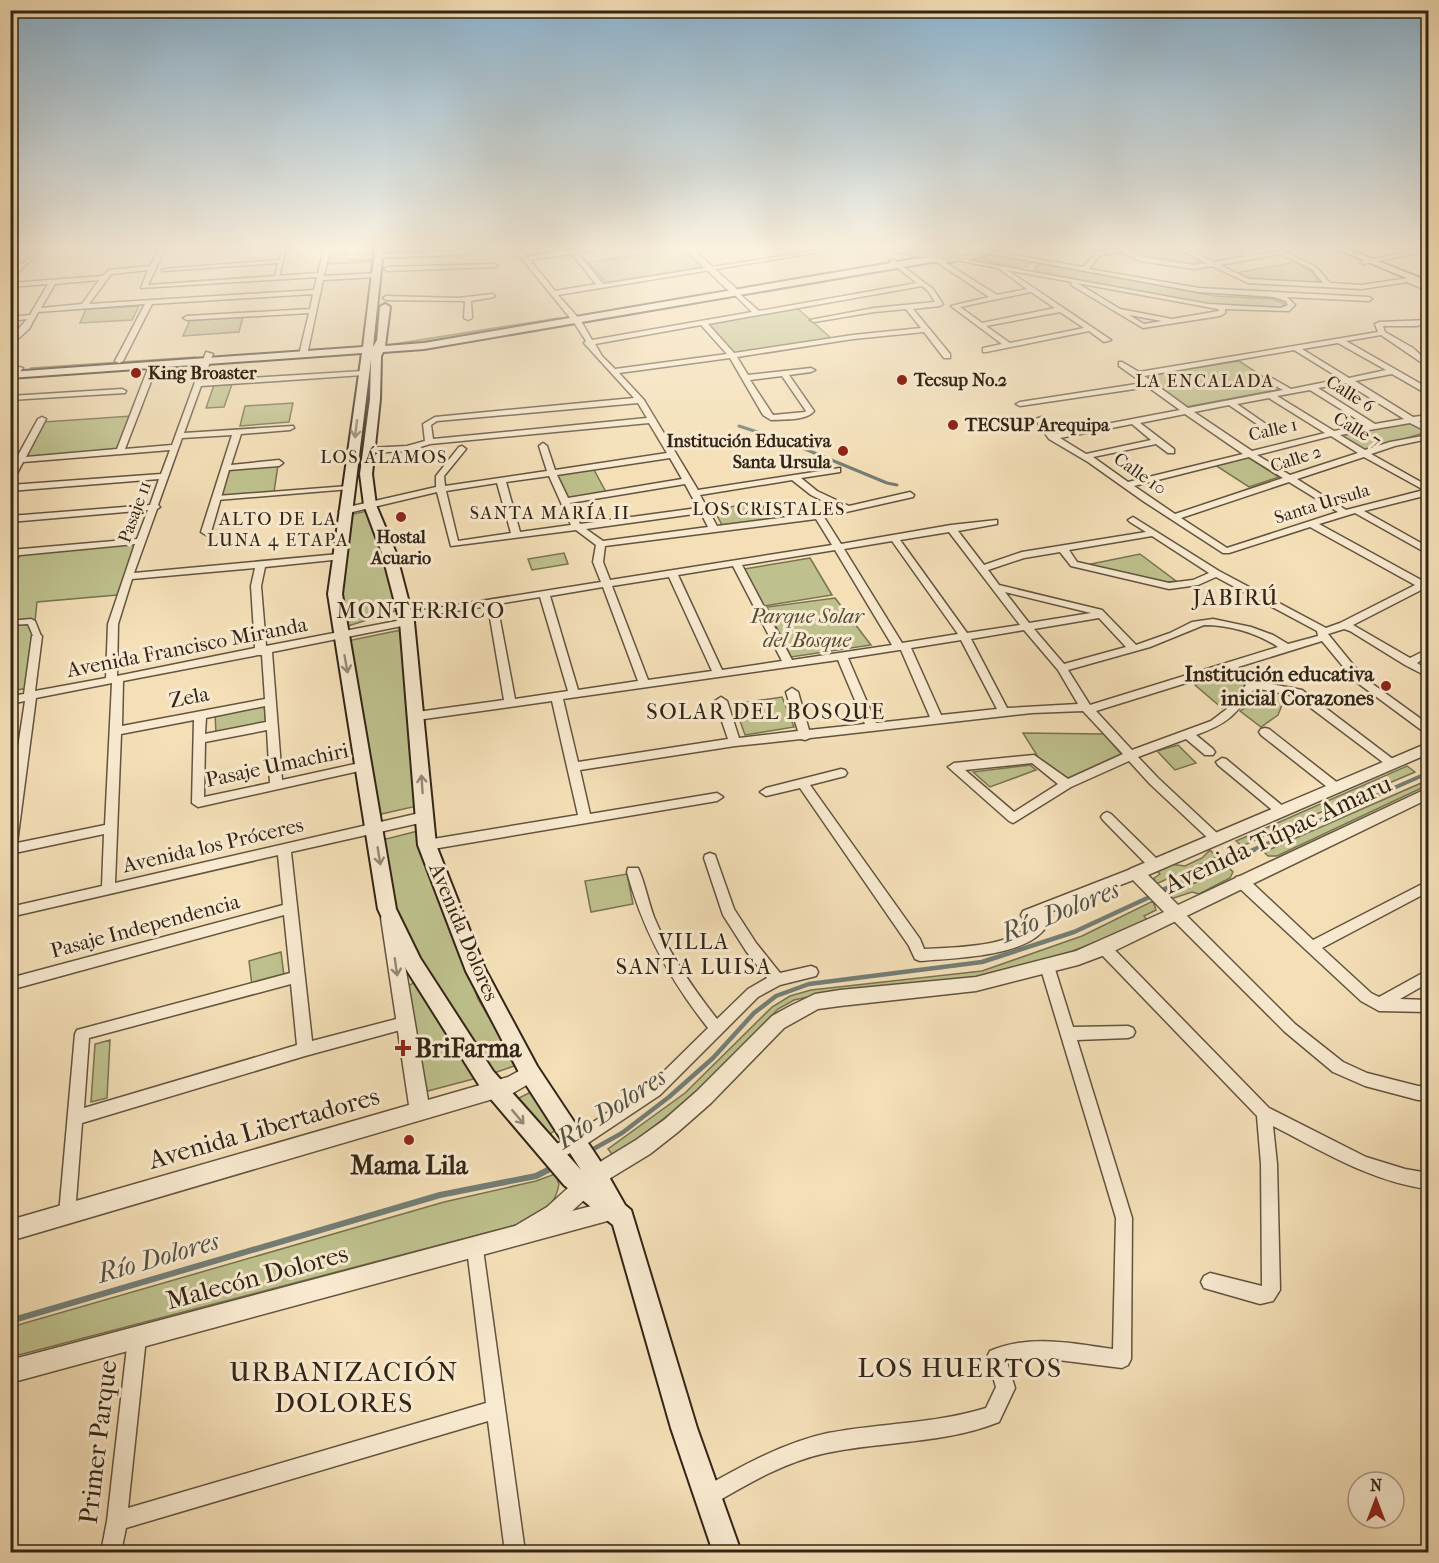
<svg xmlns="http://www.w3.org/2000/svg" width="1439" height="1563" viewBox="0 0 1439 1563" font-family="'IM FELL French Canon',serif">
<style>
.green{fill:#bec18d;stroke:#787352;stroke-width:1.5}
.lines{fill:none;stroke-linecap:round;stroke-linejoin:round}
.stream-far3{stroke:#737e77;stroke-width:3}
.stream-far2{stroke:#737e77;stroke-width:4}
.stream-far1{stroke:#737e77;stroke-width:4.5}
.stream{stroke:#737e77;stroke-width:6}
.pedestrian-casing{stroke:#62543f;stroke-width:3}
.minor-casing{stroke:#62543f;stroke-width:3}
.tertiary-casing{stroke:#62543f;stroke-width:3}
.secondary-casing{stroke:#322517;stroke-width:4}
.primary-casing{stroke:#322517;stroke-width:3}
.trunk-casing{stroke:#322517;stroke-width:2}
.pedestrian{fill:#f8ead0;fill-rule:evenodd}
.minor{fill:#f8ead0;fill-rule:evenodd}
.tertiary{fill:#f8ead0;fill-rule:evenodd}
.secondary{fill:#f8ead0;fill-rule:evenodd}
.primary{fill:#eac07c;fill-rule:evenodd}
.trunk{fill:#eac07c;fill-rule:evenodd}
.oneway{stroke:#958874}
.poi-dot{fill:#8f2418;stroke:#f8ead0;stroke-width:2}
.labels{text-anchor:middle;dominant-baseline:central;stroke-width:6;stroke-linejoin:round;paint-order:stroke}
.far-poi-label{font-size:18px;font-weight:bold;fill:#322517;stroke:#f8ead0;text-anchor:start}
.far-neighbourhood-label{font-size:18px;letter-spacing:1.5px;fill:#322517;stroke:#f8ead0}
.far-street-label{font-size:18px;fill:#322517;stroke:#f8ead0}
.park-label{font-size:21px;font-style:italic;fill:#554c34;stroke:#f8ead0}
.street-label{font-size:21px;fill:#322517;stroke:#f8ead0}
.poi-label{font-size:21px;font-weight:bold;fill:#322517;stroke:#f8ead0;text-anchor:end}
.neighbourhood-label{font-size:22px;letter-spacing:1.5px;fill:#322517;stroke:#f8ead0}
.near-street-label{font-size:26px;fill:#322517;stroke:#f8ead0}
.near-poi-label{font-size:26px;font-weight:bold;fill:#322517;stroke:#f8ead0;text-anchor:start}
.near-water-label{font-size:27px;font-style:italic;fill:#535247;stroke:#f8ead0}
.near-neighbourhood-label{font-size:27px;letter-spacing:1.5px;fill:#322517;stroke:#f8ead0}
</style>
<rect width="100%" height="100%" fill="#f4dfb7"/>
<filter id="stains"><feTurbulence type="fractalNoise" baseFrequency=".00333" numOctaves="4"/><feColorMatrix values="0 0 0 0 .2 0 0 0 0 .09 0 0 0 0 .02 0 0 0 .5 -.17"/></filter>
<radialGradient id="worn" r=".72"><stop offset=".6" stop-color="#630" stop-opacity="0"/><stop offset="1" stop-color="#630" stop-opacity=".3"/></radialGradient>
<path class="green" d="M330,249H345L349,260H371L370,262L328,264Z
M684,249L703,267L607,283L588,262Z
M1137,249H1176L1204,263C1177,267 1151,260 1125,251Z
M992,253L1033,261L1028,266L1022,268L981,260Z
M1295,262L1312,272L1320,284L1249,280L1236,273Z
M1040,263L1215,296L1273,299L1285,304L1279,308L1212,305L1033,271Z
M139,306L132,320L80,323L86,309Z
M797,308L831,338L734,353L706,324Z
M243,317L239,332L183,336L190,320Z
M558,318L560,321L423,344L388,345Z
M195,357L193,361L29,372L31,368Z
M1239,361L1282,389L1186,407L1146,376Z
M232,384L224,407L206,408L214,385Z
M293,403L289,422L240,426L245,406Z
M131,416L116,451L26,458L44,422Z
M1412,421L1427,432L1363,451L1336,435Z
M1246,456L1279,477L1249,487L1215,465Z
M278,465L274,492L221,496L229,469Z
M593,468L607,494L562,500L550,475Z
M761,501L769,519L722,525L714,510Z
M367,511L387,558L398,610L345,627L339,595L349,515Z
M133,544L136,546L117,595L37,602L28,688L11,691V567L18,554Z
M564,553L568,564L532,570L528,559Z
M1140,554L1176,581L1167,582L1086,565Z
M810,558L832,595L764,606L744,569Z
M835,598L871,645L791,657L767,607Z
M401,630L417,806L377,815L347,641Z
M1230,674L1245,685L1239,695L1222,708L1195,685Z
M1263,689L1286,695L1278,715L1261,727L1240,711L1254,702Z
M782,697L794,727L745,735L734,704Z
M264,704L266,723L216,733L215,714Z
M1023,733L1104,734L1121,754L1068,778L1038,757Z
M1178,745L1196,763L1175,770L1157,751Z
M1030,765L1036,770L990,787L973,772Z
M1407,766L1415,772L1242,846L1236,841Z
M1428,780V785L1277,856H1268L1264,852Z
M418,831L478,999L517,1065L491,1074L406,939L392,908L382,840Z
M1210,850L1217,857L1156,884L1154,878L1160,874L1155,869L1170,864L1185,866L1202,858Z
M1229,868L1233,872L1230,878L1199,894L1192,892L1171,899L1167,895Z
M627,874L633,904L591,912L585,881Z
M1153,901L1156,910L1144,916L1147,920C1094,944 1042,965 984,976C928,987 868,990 812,996L794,1000L778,1009L702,1089L614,1157L608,1149L685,1093L772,1007L790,996L811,990L982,971L1082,936Z
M281,952L284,976L252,985L249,961Z
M413,983H415L477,1078L424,1092L405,988Z
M110,1040L107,1098L91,1102L95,1044Z
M533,1091L557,1129L547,1136L515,1100Z
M555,1174L559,1184C556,1203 546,1210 531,1221L11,1357V1327L444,1202L536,1181Z"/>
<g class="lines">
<path class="stream-far3" d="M739,426L788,442L887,483L897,485"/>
<path class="stream-far2" d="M1250,851L1428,773"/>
<path class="stream-far1" d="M1160,891L1254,850
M588,1152L622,1133L669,1097L713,1058L754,1013L776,996L809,984L982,962L1074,932L1154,895"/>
<path class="stream" d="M10,1321L440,1195L536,1176L554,1167"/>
<defs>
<path id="pedestrian" d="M38,249H42L10,280V276Z
M282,249H286L279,277L277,278L275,277L278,263L164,271L162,270L164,269L279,260Z
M348,486L351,488L350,489L217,500L214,498L217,496Z
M14,550H17L21,552L13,565H10V557Z
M31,619L35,621L41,636L40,638H34L28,624L10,625V621Z"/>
<path id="minor" d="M159,249H165L148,285L318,273L324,249H330L324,276L377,273L380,275L377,277L323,280L307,355L303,357L299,355L309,313L187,320L183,318L187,316L310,309L313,294L152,304L123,361L119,363L115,361L145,304L38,312L29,329L10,346V339L27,319L10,321V317L30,315L48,284L10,287V283L103,276L109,270L150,266ZM148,270L141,288L317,277L314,290L89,304L111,274ZM99,280L82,304L41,308L55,284Z
M471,249H483L455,255L379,258L376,256L379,254L455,251Z
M514,249H520L527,257L573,249H594L593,250L578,253L603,284L826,249H838L558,295L581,321L592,340L752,312L733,293L736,291L759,311L917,283L889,261L894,260L933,289L943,304L940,306L913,309L950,354V358H944L924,332L853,339L737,357L748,375L811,368L815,370L811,372L789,375L814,411C806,421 784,419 771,420L763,415L730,358L619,373L644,400L698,490L840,468V472L801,478L817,491L849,506L910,492L914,495L913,497L824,517L841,544L951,525L997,520V524L958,531L984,565L1022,552L1146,532L1130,522L1128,520L1133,517L1219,571L1326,628L1340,623L1415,585L1310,527L1229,553H1223L1143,501L1088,462L1049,439L1035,419L1042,417L1054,434L1180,410L1148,387L1020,406L1016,404L1020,402L1143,383L1119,366V362H1122L1139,372L1378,332L1375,324L1379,322L1428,320V324L1416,326H1383L1385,332L1413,348L1428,362V367L1381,335L1346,341L1428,388V393H1425L1392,374L1355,381L1413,417L1428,415V419L1419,421L1428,427V432L1410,423L1340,435L1365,450L1390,442L1428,435V439L1395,446L1371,454L1428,486V495L1364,511L1428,547V554L1355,513L1319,524L1423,581L1428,579V586L1427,587L1353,625L1410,658L1428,649V656L1417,663L1428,670V677L1405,665L1350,631L1344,629L1328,634L1363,677L1428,724V733L1424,732L1355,681L1322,641L1238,667L1255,681L1302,690L1398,763L1392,767L1388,766L1295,696L1255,688C1234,716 1229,723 1196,735L1213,749L1215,752L1213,755H1205L1186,739L1138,757L1158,778L1219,835L1221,838L1219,841H1211L1150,784L1129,761L1071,787L1013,823L1009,821L948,767L954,763L1034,755L1068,779L1123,754L1083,711L1032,713L810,738L805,740L801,739L735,746L580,770L590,814L717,793L723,797L717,801L427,850L423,848L421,845L423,842L427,840L578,815L552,701L417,720L411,716L417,712L504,700L488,606L405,619L400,616L405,613L601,582L593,562L596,545L576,530L451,546L437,492L344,514L339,511L344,508L436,487V476L459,447L462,446L466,449L444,476L445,486L547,471L539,446L543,443L547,446L555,470L667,453L649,423L430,444L408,451L366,453L365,451L369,448L407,446L425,441L423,424L435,417L634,398L584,343L586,341L575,324ZM572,254L596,284L555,291L530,260ZM922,286L928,291L935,302L874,308L810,320L814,322L874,312L906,309L921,328L853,335L734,353L708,324ZM701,325L727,354L615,369L602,356L595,344ZM1338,343L1386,370L1349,378L1302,349ZM1294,350L1341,379L1291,389L1270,377H1267V381L1283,390L1188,408L1144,376ZM782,376L806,411L805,412L773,415L750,380ZM1346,383L1404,419L1375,424L1318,388ZM1310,390L1366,425L1334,431L1277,396ZM1269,398L1325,433L1252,451L1194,412L1229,405L1270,433L1274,431L1273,429L1237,404ZM638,403L647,418L433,439L431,425L437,421ZM1185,414L1243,454L1128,482L1093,457L1156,444L1168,453H1174V449L1140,423ZM1132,424L1151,440L1086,454L1060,438ZM1331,436L1358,453L1290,475L1257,455ZM1249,457L1283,478L1175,514L1134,486ZM1364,457L1424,490L1346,510L1297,479ZM670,458L682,479L568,498L557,475ZM549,476L571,525L520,532L506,482ZM792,480L811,495L839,509L819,513L717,526L700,495ZM1289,482L1338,512L1227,548L1181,518ZM497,483L511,533L458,541L446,491ZM685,484L698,508L580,524L570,503ZM701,513L708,527L603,541L586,529ZM816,519L832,545L610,580L603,562L605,546ZM949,532L1020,625L967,633L900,540ZM1152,536L1209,573L1193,580L1169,583L1077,562L1069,550ZM892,541L958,634L902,643L844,549ZM835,550L892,645L792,660L742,565ZM1060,552L1071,566L1169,589L1198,585L1216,577L1317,631L1318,636L1288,644L1273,635L1251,627L1213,619L1192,622L1170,633L1136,645L1102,610L999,585L988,570L1024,558ZM733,566L782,661L722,670L678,575ZM669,577L712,671L648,680L612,586ZM603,587L638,681L578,690L550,596ZM1005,592L1091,613L1029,623ZM540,597L568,691L515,699L497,604ZM1099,618L1126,647L1064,664L1034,629ZM1204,625C1230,625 1257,633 1278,647L1090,705L1068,670L1150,647ZM1024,630L1058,670L1078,704L1007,708L971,639ZM961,640L997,709L941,715L911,648ZM899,650H901L930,717L876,723L848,658ZM838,660L865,724L809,730L798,692L792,688L786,692L798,731L739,738L727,701L721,697L715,701L728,739L578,762L563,699ZM1228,670L1246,685L1228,708L1211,721L1132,750L1096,711ZM1032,763L1058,784L1014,812L965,770Z
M698,249H715L700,252L697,250Z
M965,249H976L1083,267L1096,253L1116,249H1126L1143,257L1194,265L1206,263L1180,249H1187L1214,262L1246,256L1233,249H1240L1254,255L1283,251L1316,267L1330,283L1362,285L1408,278L1428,287V291L1407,282L1362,289L1248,283L1212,266L1194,269L1141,261L1120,252L1100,255L1089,269L1199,288L1369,297L1372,299L1369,301L1287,297L1295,305L1289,311L1225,309V313L1220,316L1143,328L1071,285L1072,282L1007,270L1111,340L1104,342L1089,331L986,352H983V348L1002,344L951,306L989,297L934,260V258H938L997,295L1027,289L998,268L956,260V258L1208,304L1281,308L1288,305L1286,301L1274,297L1199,292ZM1280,254L1312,269L1323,283L1249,279L1220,265ZM1077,283L1218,309L1219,311L1172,319L1120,309ZM1031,292L1055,308L982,323L960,307ZM1060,312L1084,328L1010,343L986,326ZM1129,315L1162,321L1144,324Z
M1421,249H1428V251L1363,264L1360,262Z
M18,263L23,264L17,270L10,271V267Z
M495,264L497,265V267L387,271L384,269L387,267Z
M492,294L495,296L494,297L471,301L472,318L468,320L464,318L465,301L386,300L383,298L386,296L459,298Z
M206,352L213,354L203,381L363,371L367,373L363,375L201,386L184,433L293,426L294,428L290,430L241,434L231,465L279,460L283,463L279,466L229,470L211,532L206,535L201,532L232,435L182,438L158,505L160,507L157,509L134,573L339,554L342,555V559L265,567L261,586L266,646L407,619L412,622L407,625L272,652L282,780L364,762L368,763L370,766L368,769L198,807L192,803L194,720L121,734L115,883L424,812L428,814L430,817L428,820L424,822L291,852L312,1041L404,1017L409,1019L411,1023L409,1027L404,1029L305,1056L82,1123L75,1214L73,1220L67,1222L61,1220L59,1214L75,1034L77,1030L290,973L284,915L10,990V978L283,905L278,855L10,917V907L102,886L104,834L10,854V800L25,701L10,704V696L24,694L32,636L37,633L42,636L35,691L106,678L108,624L135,544L10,556V550L137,539L148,510L10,522V516L150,505L159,479L10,491V485L161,474L170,450L23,462L14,479L10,482V470L38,419L42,417L46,419L26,457L117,449L149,366L153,364L157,366L125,449L172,445ZM255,568L251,586L255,648L117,676L118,624L132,579ZM258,655H262L265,699L122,726L123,681ZM112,683L105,825L17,843L36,698ZM265,706L266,722L205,734L206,718ZM267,730L270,783L204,797L205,742ZM291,984L297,1045L84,1108L89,1038Z
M122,389L126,391L125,393L10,400V396Z
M10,419H16L17,421L10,423Z
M1265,728L1269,729L1339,784L1341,787L1339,790H1331L1261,735L1259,732L1261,729Z
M1222,758L1226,759L1285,808L1287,811L1285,814H1277L1218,765L1216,762Z
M841,769L845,770L847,773L845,776L810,785L920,939L924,949C957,947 1019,948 1037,917L1028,920L1023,919L1021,915L1023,911L1131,869H1141L1142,873L1141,877L1050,912L1052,916C1049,921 1046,928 1042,932C1018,957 953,958 920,961L915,959L909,946L800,788L766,796L760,792L766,788Z
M1107,812L1111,814L1159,861L1160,864L1159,867H1149L1103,820L1101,817L1103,814Z
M710,853L715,855L716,858L734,909L756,943L780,973L811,966L816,968L818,972L816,976L780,985L758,997L660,1095L582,1147L551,1163L545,1160L543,1155L545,1150L570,1137L650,1085L708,1028C670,980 643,931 627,872L628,868H638C645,883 648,901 654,917C669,954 692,987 717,1019L748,989L767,978L746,951L723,915L704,858L705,855Z
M1241,876L1246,877L1313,940L1428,881V892L1322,948L1371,993L1379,997L1428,970V983L1400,999L1428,1000V1012L1379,1011L1361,1001L1236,885L1234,881L1236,877Z
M1175,908L1180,909L1295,1024L1343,1062L1367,1073L1418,1086H1428V1100H1418L1365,1086L1333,1072L1285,1032L1170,917L1168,913L1170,909Z
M1104,942L1109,944L1269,1108L1366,1157L1405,1169L1428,1173V1189C1372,1182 1322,1151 1273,1126L1277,1164L1280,1290L1273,1301L1260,1304L1204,1288L1201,1282L1204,1276L1210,1273L1262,1286L1261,1164L1257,1116L1099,952L1097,948L1099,944Z
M1047,960L1052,962L1054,966L1073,1027L1128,1026L1133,1028L1135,1032L1133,1036L1128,1038L1077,1040L1132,1218L1131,1359L1128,1365L1122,1368L1058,1360L1025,1359L1010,1361L1007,1362L1015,1388L999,1422C944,1444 883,1441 826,1453C785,1462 749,1483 713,1504L706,1507L699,1504L696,1497L699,1490C740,1467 782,1443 828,1433C881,1423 934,1424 986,1408L996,1387L987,1357L990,1351C1030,1334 1071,1343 1113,1349L1116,1218L1040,966L1042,962Z
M475,1241L481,1243L483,1249L525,1552H505L488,1421L126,1528L121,1552H101L107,1521L128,1338L131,1332L137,1329L143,1332L146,1338L128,1508L486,1403L467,1249L469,1243Z"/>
<path id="tertiary" d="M685,249H693L739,291V295H733Z
M15,366L23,368L10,383V372Z
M1428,743V754L1148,875L1178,905L1428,788V799L1110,953L1078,965L976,991L840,1006L818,1009L784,1028L711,1103L678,1132L650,1154L604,1182L572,1211L615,1200L622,1203L625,1210L622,1217L10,1383V1360L515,1226L547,1207L590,1168L636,1140L664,1120L697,1091L772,1016L790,1006L815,994L840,990L976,977L1076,951L1164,912L1130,877L1128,873L1130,869Z
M389,911L395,913L397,918L428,1100L508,1077L530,1065L537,1067L539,1073L537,1079L513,1093L10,1241V1220L409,1105L381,918L383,913Z"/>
<path id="secondary" d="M375,249H383L373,347L377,340L380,307L385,304L390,307L385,346L424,343L932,256H952L956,259L952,262H932L424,349L383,352L381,356L380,399L372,474L376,505L396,553L414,622L436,845L485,969L537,1066L600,1161L625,1205L631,1210L697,1428L741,1552H713L671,1428L613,1225L564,1185L479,1085L406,969L378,909L328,594L362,353L10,378V372L363,347ZM371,359L370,399L360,474L364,505L382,553L400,622L418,845L466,971L523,1080L581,1170L493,1071L420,958L396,909L342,594Z
M1337,249H1347L1428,281V287Z"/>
<path id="primary" d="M985,249H998L974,259L969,256Z"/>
<path id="trunk" d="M890,249H911L937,253L942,249C952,252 956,259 968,255L963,249H974L980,255C965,270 916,255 895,252Z"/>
</defs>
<use href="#pedestrian" class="pedestrian-casing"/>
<use href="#minor" class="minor-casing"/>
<use href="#tertiary" class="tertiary-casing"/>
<use href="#secondary" class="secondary-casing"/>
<use href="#primary" class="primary-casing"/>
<use href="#trunk" class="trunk-casing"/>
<use href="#pedestrian" class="pedestrian"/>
<use href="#minor" class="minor"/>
<use href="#tertiary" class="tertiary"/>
<use href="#secondary" class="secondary"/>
<use href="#primary" class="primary"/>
<use href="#trunk" class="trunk"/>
</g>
<defs><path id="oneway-shaft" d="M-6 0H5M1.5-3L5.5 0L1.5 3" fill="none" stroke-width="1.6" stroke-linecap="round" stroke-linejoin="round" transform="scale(1.5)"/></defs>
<g class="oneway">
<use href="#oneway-shaft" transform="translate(356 429) rotate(97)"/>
<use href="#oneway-shaft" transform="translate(346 664) rotate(80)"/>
<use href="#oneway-shaft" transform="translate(422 784) rotate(-94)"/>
<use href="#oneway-shaft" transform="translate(379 856) rotate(81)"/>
<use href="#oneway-shaft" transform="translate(396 967) rotate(82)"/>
<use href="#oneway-shaft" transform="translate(518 1117) rotate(50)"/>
</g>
<linearGradient id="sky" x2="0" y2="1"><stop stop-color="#8bb6d4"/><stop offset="0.53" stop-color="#faf1df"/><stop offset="1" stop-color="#faf1df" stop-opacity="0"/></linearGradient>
<rect width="1439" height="467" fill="url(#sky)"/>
<g class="poi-dot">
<circle cx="136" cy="373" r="6"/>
<circle cx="902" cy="380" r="6"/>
<circle cx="953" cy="425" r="6"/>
<circle cx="843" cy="451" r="6"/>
<circle cx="401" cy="517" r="6"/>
<circle cx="1386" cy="686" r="6"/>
<path d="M400 1039h6v6h6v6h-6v6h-6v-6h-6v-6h6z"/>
<circle cx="409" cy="1140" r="6"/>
</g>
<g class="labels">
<g class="far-poi-label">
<text x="148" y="373">King Broaster</text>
<text x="914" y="380">Tecsup No.2</text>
<text x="965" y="425">TECSUP Arequipa</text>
<text x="831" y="441" text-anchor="end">Institución Educativa<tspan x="831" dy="21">Santa Ursula</tspan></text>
<text x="401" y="537" text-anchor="middle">Hostal<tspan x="401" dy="21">Acuario</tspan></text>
</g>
<g class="far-neighbourhood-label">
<text x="1205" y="381">LA ENCALADA</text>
<text x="384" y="457">LOS ÁLAMOS</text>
<text x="769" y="509">LOS CRISTALES</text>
<text x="550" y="513">SANTA MARÍA II</text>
<text x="278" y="519">ALTO DE LA<tspan x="278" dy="21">LUNA 4 ETAPA</tspan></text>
</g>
<g class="far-street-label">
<text transform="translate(1350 394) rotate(32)">Calle 6</text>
<text transform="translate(1273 430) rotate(-13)">Calle 1</text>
<text transform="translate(1357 430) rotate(31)">Calle 7</text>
<text transform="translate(1296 459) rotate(-18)">Calle 2</text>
<text transform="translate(1140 474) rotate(35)">Calle 10</text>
<text transform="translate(1322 504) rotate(-17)">Santa Ursula</text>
<text transform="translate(135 512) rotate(-70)">Pasaje 11</text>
</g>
<g class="park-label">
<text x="807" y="616">Parque Solar<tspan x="807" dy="24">del Bosque</tspan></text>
</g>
<g class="street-label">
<text transform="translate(187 647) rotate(-11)">Avenida Francisco Miranda</text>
<text transform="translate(189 697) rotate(-11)">Zela</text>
<text transform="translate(277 765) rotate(-12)">Pasaje Umachiri</text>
<text transform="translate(213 845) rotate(-13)">Avenida los Próceres</text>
<text transform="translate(145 926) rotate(-15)">Pasaje Independencia</text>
<text transform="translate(464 932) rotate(67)">Avenida Dolores</text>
</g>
<g class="poi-label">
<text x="1374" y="674">Institución educativa<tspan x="1374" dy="24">inicial Corazones</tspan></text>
</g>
<g class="neighbourhood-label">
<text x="1236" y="598">JABIRÚ</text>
<text x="421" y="611">MONTERRICO</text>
<text x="766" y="712">SOLAR DEL BOSQUE</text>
<text x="694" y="942">VILLA<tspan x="694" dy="25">SANTA LUISA</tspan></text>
</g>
<g class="near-street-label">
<text transform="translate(1278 834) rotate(-25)">Avenida Túpac Amaru</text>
<text transform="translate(264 1128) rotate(-16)">Avenida Libertadores</text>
<text transform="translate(257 1277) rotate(-15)">Malecón Dolores</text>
<text transform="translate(98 1442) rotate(-83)">Primer Parque</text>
</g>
<g class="near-poi-label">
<text x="415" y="1048">BriFarma</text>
<text x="409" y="1165" text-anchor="middle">Mama Lila</text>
</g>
<g class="near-water-label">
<text transform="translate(1060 911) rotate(-22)">Río Dolores</text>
<text transform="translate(611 1108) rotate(-33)">Río Dolores</text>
<text transform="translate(158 1257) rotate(-16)">Río Dolores</text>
</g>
<g class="near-neighbourhood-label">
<text x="960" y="1368">LOS HUERTOS</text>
<text x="344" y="1372">URBANIZACIÓN<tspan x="344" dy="31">DOLORES</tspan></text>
</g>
</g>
<rect width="1439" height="1563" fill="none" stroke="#f4dfb7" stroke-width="36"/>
<rect x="12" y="12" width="1415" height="1539" fill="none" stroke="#322517" stroke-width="3"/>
<rect x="18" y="18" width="1403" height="1527" fill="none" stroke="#322517" stroke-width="1.5"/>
<g transform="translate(1376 1500)"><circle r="28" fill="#f8ead0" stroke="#a99b86" stroke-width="1.5"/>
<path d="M0-4.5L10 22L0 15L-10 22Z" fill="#8f2418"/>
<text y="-9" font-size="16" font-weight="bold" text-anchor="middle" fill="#322517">N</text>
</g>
<rect width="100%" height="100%" filter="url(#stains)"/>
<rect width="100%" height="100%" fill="url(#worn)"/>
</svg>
